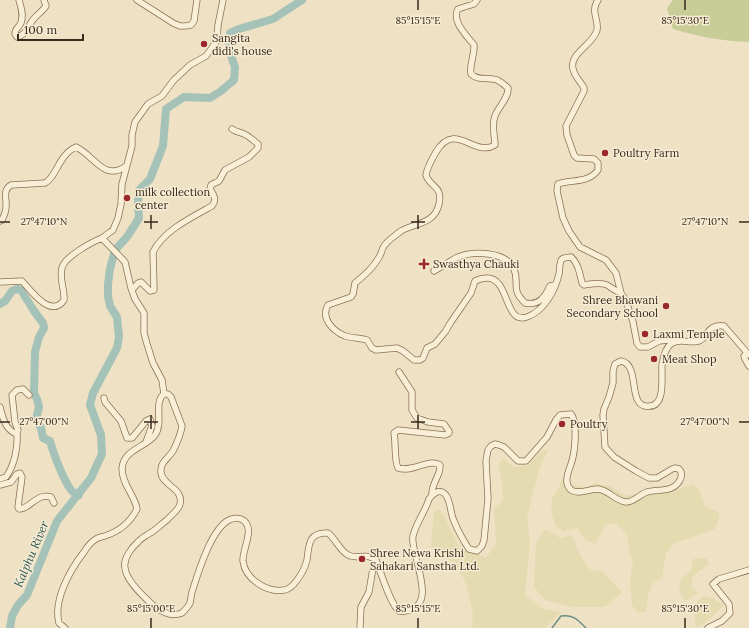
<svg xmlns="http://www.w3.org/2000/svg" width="749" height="628" viewBox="0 0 749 628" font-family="Lora,serif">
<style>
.farmland{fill:#e5dbb0}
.green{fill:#c8cd97}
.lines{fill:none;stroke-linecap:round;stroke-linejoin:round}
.stream{stroke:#6c9086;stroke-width:1.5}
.river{stroke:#a5c2b8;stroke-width:8}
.minor-casing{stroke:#897259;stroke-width:7}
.minor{stroke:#f9eed6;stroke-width:5.5}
.ticks{fill:none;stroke:#392a1e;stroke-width:1.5}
.poi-dot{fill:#99282c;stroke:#f6ebd3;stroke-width:1.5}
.labels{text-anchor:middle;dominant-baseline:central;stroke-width:3;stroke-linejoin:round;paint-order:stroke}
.poi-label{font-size:11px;fill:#392a1e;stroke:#f6ebd3;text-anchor:start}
.water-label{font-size:12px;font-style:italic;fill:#2d5955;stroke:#f6ebd3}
.ticks-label{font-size:10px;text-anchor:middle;fill:#392a1e;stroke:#f6ebd3;stroke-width:3;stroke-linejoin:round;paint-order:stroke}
</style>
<rect width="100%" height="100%" fill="#efe1c3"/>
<path class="farmland" d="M548,450L539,469L527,517L530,541L525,595L543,609L561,612L545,628H472L473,612L465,581L455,564L431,547L434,513L439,509L443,514L461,550L472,551L486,558L496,544L494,509L503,500L502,483L498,465L503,458L513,467L529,465L539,453Z
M562,479L576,486L587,487L595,483L610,486L626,496L640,493L652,487L666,485L679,489L692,484L700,491L705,506L720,513L715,529L687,539L676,542L666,553L662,578L653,582L648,596L646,612L638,613L632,605L630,579L633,562L629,550L627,535L616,523L605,525L595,544L585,540L577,528L562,532L561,528L557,529L551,513L552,499L559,488Z
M545,529L560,538L572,535L578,551L589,569L603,572L622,592L605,607H571L545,600L534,587L536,544Z
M706,558L709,563L702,570H700L692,578V588L698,593L688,600H684L679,589L681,579L691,571L693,559Z
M704,596L712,598L724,605L710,619L696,628L695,618L694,617L697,608L694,604Z"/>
<path class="green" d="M673,0H749V42C723,41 699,37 673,29L667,8Z"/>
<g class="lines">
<path class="stream" d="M552,628L561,616C573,614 578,620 586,628"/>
<path class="river" d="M0,304L5,301L12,291L17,289L21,290L34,311L43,323L44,328L39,337L35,352L34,393L37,399L39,407L36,419L41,428L43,438L50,441C53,452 65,485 73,492C75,493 77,494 79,495
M10,628L12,616L18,605L27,595L57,521L91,478L102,454L101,435L90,405L93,393L117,348L119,337L117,317L110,306L108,296V284L110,269L115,250L127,237L139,218L138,203L139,190L150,179L163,146L166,109L184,97L210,98L221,91L234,80L235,67L229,50L230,33L239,29L273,19L302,0"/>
<defs>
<path id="minor" d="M19,0C21,7 25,19 19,26C17,29 15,29 15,34L17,37C26,35 28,27 32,21C36,15 42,12 46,6L44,0
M137,0L173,23L180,26H185L191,25L194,21L197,0
M477,0L474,4L458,9C451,21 467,36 474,45C475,55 469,64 471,74C478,81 487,77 497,80C501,82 505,85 508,88C509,98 498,107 495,116C491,126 495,135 495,145C474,158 455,120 436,152C432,159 427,168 426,175C430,188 443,185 439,204C435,224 415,223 401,231C396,235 385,242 383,248C381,252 381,255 378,259C372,269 364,276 355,283L353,294L351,297L328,305C320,318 333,331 345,336C352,338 360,338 367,340L372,348L376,350L397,348L403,351L414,360H420L423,358L427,348L435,344L445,332L451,322L471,293L475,281C479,279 482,278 487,278C510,278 504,325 527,317C544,311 555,291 559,274C560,270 559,262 562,259C565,257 568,257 571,257C578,263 580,274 582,283L584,285C591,284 600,282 607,285C612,288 615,291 621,293
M598,0C590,12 599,19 597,30C593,46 566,54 574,72C576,78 581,82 584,88V91L566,126L567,135L574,155L577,158L594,159L598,163V170C588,184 571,179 558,184L557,191L563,218L569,231L580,247L606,260L616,273L621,293L626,301L633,322L637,343L640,347H648L659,341L678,339
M0,221L2,220C4,216 6,212 6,207C7,198 2,191 11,185L45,183C56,178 59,154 76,147C95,156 104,182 126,166
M102,238L113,230L118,218L121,204L122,184L132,146V135L135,122L148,104L162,96L173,81L190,65L206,56L217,41L218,25L223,0
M434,271C442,267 449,261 458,257C473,251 506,251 514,269C520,283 510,289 525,303C539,306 545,297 550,286L555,285
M0,282L22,281C31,291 51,319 64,300C65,290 59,279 62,268C64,257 92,242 102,238L125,262L131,288L135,299L144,313V333L147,344L153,363L162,380L164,394
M132,290L138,283L141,282L150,291L154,290L153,252C163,231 192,217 212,206C217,200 214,195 210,189L211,185L219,181L225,170L249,157L258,148V144C254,141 249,136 244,134C239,132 236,132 232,129
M747,353L744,356L745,359L749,366
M399,372L412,392V410L417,418L428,422L444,424L449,431V433L445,435L398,430L394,433C396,443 394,460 398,468C413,473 428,458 440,465C441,476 431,483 432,495
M104,398L105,402L121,421L127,438H132L146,421L150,419L152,426L146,442
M0,407C3,418 5,430 17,434L18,430L15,422L12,395L17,390L23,389L29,395
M0,479L6,477C14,466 18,448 17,434
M0,485L11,482L17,474L20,473L22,477L18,507L19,509C31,509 35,493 51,497L54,503
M65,628L59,623C53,600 70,570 84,552C87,547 91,542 96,539C99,537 102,537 105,536C120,531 130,523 137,509C135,496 122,484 122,469C123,449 147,447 155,435C164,423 153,402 164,394H168L171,397L182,426C181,433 176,445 173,451C168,459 160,462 161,472C161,485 184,488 180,504C179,510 171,515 167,520C161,524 156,530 150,533C146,536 141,538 138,542C131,548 123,559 125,568C126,581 145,598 154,606C163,613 172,617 182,613C185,610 188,607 190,603C191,600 191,595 192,592C198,573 211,529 229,520C233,518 238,518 241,519C257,526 242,549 243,561C245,579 267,593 284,590C288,590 292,586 294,584C300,577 305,568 307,560C309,545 308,532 328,533C336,539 339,550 348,555C357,560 367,552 376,560C380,570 391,606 399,611C400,611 403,612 405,611C441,608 409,552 413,536C416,523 425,512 429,499C433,494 439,488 445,494C451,500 450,513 454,521C458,531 463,540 469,549L477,551L482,546L484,540L488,499L486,461L487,455L488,450L491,446L495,444L499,445L504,447L518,461H526L547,437L556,420L560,415L571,414C578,423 575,453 571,464C569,470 566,476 567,482C567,485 569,488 571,490C578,495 590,489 598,489C609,490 615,501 626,502C633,503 640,494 647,492C659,489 673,493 680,480C682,476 682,472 679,469L675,468L672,469L657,478H649L636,471L614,457L605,447L603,415L604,409L609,397L613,383V371L615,364L621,361C640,364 628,403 645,406C667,410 661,377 662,365C663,358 666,347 672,343C681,338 691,344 699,341C709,337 706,324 724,326L749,355
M360,628L361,607L369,592L373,568L376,560
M708,628L722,621L730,613L729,604L713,584L719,579L749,570"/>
</defs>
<use href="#minor" class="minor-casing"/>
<use href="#minor" class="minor"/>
</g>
<path class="ticks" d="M418,0V10M685,0V10M151,215V229M418,215V229M0,222H10M144,222H158M411,222H425M739,222H749M151,415V429M418,415V429M0,422H10M144,422H158M411,422H425M739,422H749M151,618V628M418,618V628M685,618V628"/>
<g class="poi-dot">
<circle cx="204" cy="44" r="4"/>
<circle cx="605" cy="153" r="4"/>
<circle cx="127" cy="198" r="4"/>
<path d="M422 258h4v4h4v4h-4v4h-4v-4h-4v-4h4z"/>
<circle cx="666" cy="306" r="4"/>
<circle cx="645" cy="334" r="4"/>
<circle cx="654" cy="359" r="4"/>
<circle cx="562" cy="424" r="4"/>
<circle cx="362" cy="559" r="4"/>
</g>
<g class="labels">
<g class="poi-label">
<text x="212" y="38">Sangita<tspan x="212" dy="13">didi's house</tspan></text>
<text x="613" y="153">Poultry Farm</text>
<text x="135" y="192">milk collection<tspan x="135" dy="13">center</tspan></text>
<text x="433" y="264">Swasthya Chauki</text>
<text x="658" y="300" text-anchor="end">Shree Bhawani<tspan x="658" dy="13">Secondary School</tspan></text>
<text x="653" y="334">Laxmi Temple</text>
<text x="662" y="359">Meat Shop</text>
<text x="570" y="424">Poultry</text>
<text x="370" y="553">Shree Newa Krishi<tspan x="370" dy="13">Sahakari Sanstha Ltd.</tspan></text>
</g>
<g class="water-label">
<text transform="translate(31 554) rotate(-67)">Kalphu River</text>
</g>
</g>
<g class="ticks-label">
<text x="418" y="24">85°15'15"E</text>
<text x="685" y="24">85°15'30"E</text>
<text x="44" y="225">27°47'10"N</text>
<text x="705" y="225">27°47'10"N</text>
<text x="44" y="425">27°47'00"N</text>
<text x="705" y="425">27°47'00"N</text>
<text x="151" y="612">85°15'00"E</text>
<text x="418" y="612">85°15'15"E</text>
<text x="685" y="612">85°15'30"E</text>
</g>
<path d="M18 34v6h65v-6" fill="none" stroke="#392a1e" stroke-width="2"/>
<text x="24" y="34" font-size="12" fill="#392a1e" stroke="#f6ebd3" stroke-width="3" paint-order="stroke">100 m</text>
</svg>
